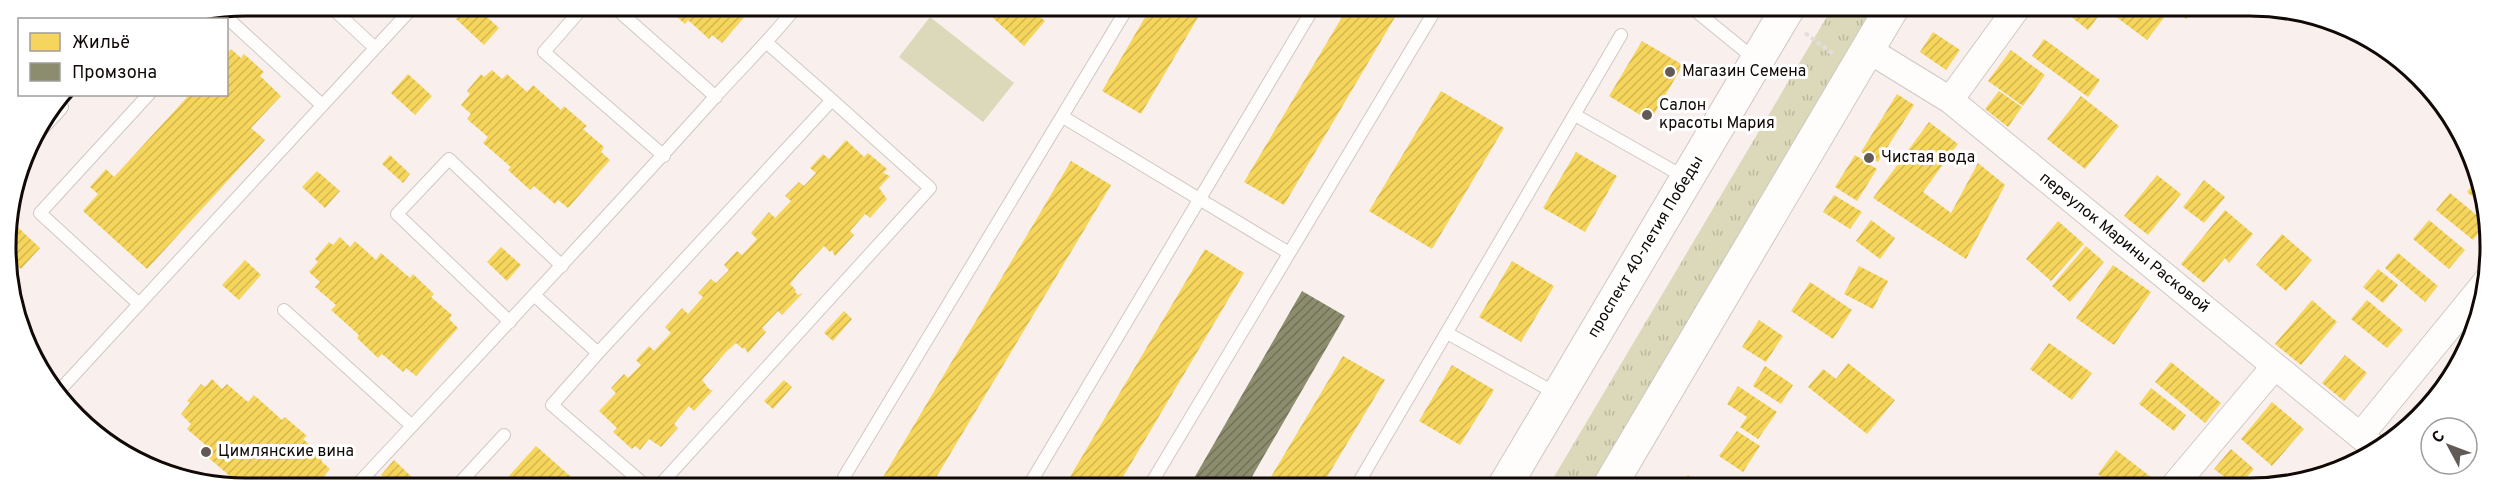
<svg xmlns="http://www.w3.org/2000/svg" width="2497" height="494" viewBox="0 0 2497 494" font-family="Overpass,sans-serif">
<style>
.grass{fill:url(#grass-tufts)}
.green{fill:#dcd8ba}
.homes{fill:url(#homes-hatch)}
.industry{fill:url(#industry-hatch)}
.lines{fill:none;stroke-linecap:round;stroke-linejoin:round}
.service-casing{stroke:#cfc7c3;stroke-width:14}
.minor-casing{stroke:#cfc7c3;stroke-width:28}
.secondary-casing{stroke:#cfc7c3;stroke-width:35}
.path{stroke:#e1dedd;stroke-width:4;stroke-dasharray:4.5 3;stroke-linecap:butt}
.service{stroke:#fefdfc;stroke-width:12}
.minor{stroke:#fefdfc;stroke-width:26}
.secondary{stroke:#fefdfc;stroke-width:33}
.poi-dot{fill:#625a57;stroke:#fff;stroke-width:2}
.labels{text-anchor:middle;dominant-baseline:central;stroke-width:6;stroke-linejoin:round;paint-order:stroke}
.poi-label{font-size:16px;fill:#110906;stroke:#fff;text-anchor:start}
.street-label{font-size:16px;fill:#110906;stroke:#fff}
.rim{fill:none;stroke:#110906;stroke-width:3}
</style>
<defs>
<pattern id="grass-tufts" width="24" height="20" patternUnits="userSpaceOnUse" patternTransform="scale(1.5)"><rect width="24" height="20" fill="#dcd8ba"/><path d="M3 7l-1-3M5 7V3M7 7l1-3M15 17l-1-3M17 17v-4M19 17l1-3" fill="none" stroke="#bcb89e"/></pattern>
<pattern id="homes-hatch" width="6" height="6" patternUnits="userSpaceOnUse" patternTransform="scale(1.5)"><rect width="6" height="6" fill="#f6d55c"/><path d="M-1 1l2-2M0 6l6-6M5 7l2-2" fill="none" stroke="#d2b64e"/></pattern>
<pattern id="industry-hatch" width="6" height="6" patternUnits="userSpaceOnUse" patternTransform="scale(1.5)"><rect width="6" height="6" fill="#8c8c6e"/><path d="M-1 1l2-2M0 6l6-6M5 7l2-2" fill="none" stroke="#717158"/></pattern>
</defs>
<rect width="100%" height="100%" fill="#f9f0ed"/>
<path class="grass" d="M1832,8H1883L1599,487H1548Z"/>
<path class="green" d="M930,17L1014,83L983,122L899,57Z"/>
<path class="homes" d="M365,6H381L373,14Z
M468,6H475L499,28L484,45L456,19Z
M664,6L753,7L722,43L712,35L709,39L688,20L685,24Z
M987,7H1029L1045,21L1024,46L984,10Z
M1151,7H1204L1141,114L1102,91Z
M1348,7H1401L1284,205L1244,182Z
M2068,8H2100L2103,10L2088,30L2065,12Z
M2115,8H2165L2169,11L2147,40L2111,13Z
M2170,8H2194L2186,19Z
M1933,32L1960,50L1946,70L1920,52Z
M2044,39L2100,80L2088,97L2032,56Z
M1642,41L1683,65L1650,121L1609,96Z
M231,49L241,58L244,54L264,72L260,76L281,96L251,128L265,140L147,269L83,211L98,194L90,187L106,169L114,177L190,94H226V55Z
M2011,50L2045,75L2023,106L1988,81Z
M492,70L502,79L507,74L527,92L533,85L561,110L564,106L587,126L583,129L604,147L601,152L610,160L568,208L558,200L555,204L534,186L530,190L508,170L511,167L483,143L488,137L467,119L471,114L461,105L470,94L467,91L481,74L484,77Z
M408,74L432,96L415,115L391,93Z
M1441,91L1504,128L1432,249L1369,211Z
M1999,91L2022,107L2008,127L1985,109Z
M1897,94L1914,105L1878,162L1861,152Z
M2081,96L2119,126L2085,169L2047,139Z
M1929,122L1958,144L1923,192L1951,213L1978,163L2005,185L1966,259L1873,198Z
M846,140L864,157L868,153L887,169L883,173L890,176L879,188L887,199L870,218L865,214L850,231L854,235L835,256L832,250L830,252L824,246L798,274L790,284L796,290L795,292L798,295L803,293L782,315L778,311L762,328L766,332L748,353L744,347L743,349L736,343L726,352L702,380L710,390H713L694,411L689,406L674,424L678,428L661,447L649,439L640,450L635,446L632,449L613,432L617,428L599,411L616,393L611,388L624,374L628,378L641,365L636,360L649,346L654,351L671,333L665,327L682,308L688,314L703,297L698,293L711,279L716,283L729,270L724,265L737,251L742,255L757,239L751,233L769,212L775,218L791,201L785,196L799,182L804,186L816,173L810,168L823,154L829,159Z
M1576,152L1617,176L1585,232L1543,208Z
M390,155L410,174L403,183L382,164Z
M1855,155L1877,169L1857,201L1835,187Z
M1071,161L1111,185L931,486H883L879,484Z
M317,171L340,191L325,208L302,187Z
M2157,175L2181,194L2148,235L2124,216Z
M2479,178L2483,184L2484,206L2467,192Z
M2204,180L2225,197L2204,223L2183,207Z
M2450,193L2485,222V225L2473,240L2436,210Z
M1834,195L1862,212L1850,229L1823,212Z
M2225,210L2253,234L2229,263L2225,258L2204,283L2181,264Z
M10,220L40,248L21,269L10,260L6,232Z
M1871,220L1895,238L1880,259L1856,241Z
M2429,220L2465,250L2449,269L2413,239Z
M2058,221L2084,244L2051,281L2026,259Z
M2282,234L2312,260L2286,291L2256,265Z
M340,237L350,247L355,241L376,260L381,253L410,278L413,274L434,294L431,297L452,315L449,319L458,328L416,376L406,368L403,372L382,354L378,358L357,338L359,335L331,310L336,305L315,287L320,282L309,272L318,262L315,259L329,242L333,245Z
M2086,246L2104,262L2070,302L2052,286Z
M501,247L521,265L507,281L487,262Z
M1205,249L1244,273L1117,487H1064Z
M2398,253L2438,286L2425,302L2385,268Z
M245,260L261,275L239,300L222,285Z
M1512,261L1554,286L1521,342L1479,317Z
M2113,265L2151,292L2114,345L2076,318Z
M1859,266L1888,281L1873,309L1844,294Z
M2378,269L2398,285L2383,303L2363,287Z
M1810,282L1852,310L1833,339L1791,311Z
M2312,300L2337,322L2301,365L2275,344Z
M2367,300L2403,330L2387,348L2351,319Z
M844,311L852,319L833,341L824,333Z
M1759,320L1783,336L1766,362L1742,347Z
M2049,343L2092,373L2072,400L2030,369Z
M2345,355L2367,373L2344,401L2322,383Z
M1343,356L1385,380L1321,487H1265Z
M2171,362L2221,403L2205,423L2155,382Z
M1848,363L1895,400L1867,434L1808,387L1823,369L1836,379Z
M1452,365L1494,390L1460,445L1419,421Z
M1765,366L1793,385L1781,404L1753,386Z
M212,379L222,389L227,384L248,402L254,395L282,420L285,417L307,436L303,439L324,457L321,461L330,469L316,486H235L228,480L231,477L203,453L208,447L187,429L191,424L181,414L190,403L187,401L201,384L205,387Z
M784,380L792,387L773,409L764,401Z
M1738,386L1777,412L1758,439L1740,427L1747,417L1727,404Z
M2151,388L2186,415L2174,431L2139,404Z
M2272,402L2304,429L2272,466L2241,439Z
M1737,431L1760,446L1743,472L1719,456Z
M536,446L578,483L575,486H500Z
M2231,449L2254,469L2238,487L2214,469Z
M2116,450L2160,484L2157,487H2116L2098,474Z
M394,460L414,479L408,486H393L381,475Z
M1688,475L1705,487H1679Z"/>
<path class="industry" d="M1302,291L1345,316L1246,487H1189Z"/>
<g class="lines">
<defs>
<path id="service" d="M330,6L375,48
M584,6L544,52L664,156
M613,6L716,97
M1691,7L1756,60
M218,20L223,14L322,105
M1575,115L1686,178
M1063,117L1289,253
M31,141L60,110L62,107L59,102
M534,295L598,353L832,100L767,43
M139,304L40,213L149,94
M284,310L412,426
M510,322L397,214L449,159L562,266
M1447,333L1557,394
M598,353L552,405L646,486
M58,392L414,6
M356,486C476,357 597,229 714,98C742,67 771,39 796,7
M457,486L504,435
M659,486L930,188L832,100
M849,486L844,477L1128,7
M1028,487L1314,7
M1149,487L1437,7
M1356,487L1621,35"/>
<path id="minor" d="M1867,49L1950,100L2375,448
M1950,100L2017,8
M2360,436L2489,278
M2173,487L2275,366"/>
<path id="secondary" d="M1504,487L1788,8
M1609,487L1892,8"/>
</defs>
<use href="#service" class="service-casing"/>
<use href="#minor" class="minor-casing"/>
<use href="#secondary" class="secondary-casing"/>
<path class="path" d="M1805,33L1833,54"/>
<use href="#service" class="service"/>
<use href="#minor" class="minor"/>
<use href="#secondary" class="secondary"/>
</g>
<g class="poi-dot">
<circle cx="1670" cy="72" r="6"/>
<circle cx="1647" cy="115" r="6"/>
<circle cx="1869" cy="158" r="6"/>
<circle cx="206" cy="452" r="6"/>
</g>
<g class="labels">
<g class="poi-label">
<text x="1682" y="72">Магазин Семена</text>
<text x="1659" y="106">Салон<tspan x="1659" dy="18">красоты Мария</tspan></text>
<text x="1881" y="158">Чистая вода</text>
<text x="218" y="452">Цимлянские вина</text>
</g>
<g class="street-label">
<text transform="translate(2124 243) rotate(39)">переулок Марины Расковой</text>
<text transform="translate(1646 247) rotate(-59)">проспект 40-летия Победы</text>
</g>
</g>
<path d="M0 0H2497V494H0ZM246 16H2250A230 230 0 0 1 2480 246V248A230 230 0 0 1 2250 478H246A230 230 0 0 1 16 248V246A230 230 0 0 1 246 16Z" fill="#fff" fill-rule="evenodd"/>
<path class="rim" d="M246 16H2250A230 230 0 0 1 2480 246V248A230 230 0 0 1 2250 478H246A230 230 0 0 1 16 248V246A230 230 0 0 1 246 16Z"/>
<rect x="18" y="18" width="210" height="78" fill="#ffffff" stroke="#a09d9b" stroke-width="1.5"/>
<rect x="30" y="33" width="30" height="18" fill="#f6d55c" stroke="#a09d9b" stroke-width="1.5"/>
<text x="72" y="48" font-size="18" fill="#110906">Жильё</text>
<rect x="30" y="63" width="30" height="18" fill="#8c8c6e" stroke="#a09d9b" stroke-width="1.5"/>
<text x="72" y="78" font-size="18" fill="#110906">Промзона</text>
<g transform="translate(2449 446) rotate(311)"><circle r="28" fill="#ffffff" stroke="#a09d9b" stroke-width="1.5"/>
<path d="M0-4.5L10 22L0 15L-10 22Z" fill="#625a57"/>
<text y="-9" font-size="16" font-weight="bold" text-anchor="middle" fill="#110906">С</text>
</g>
</svg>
